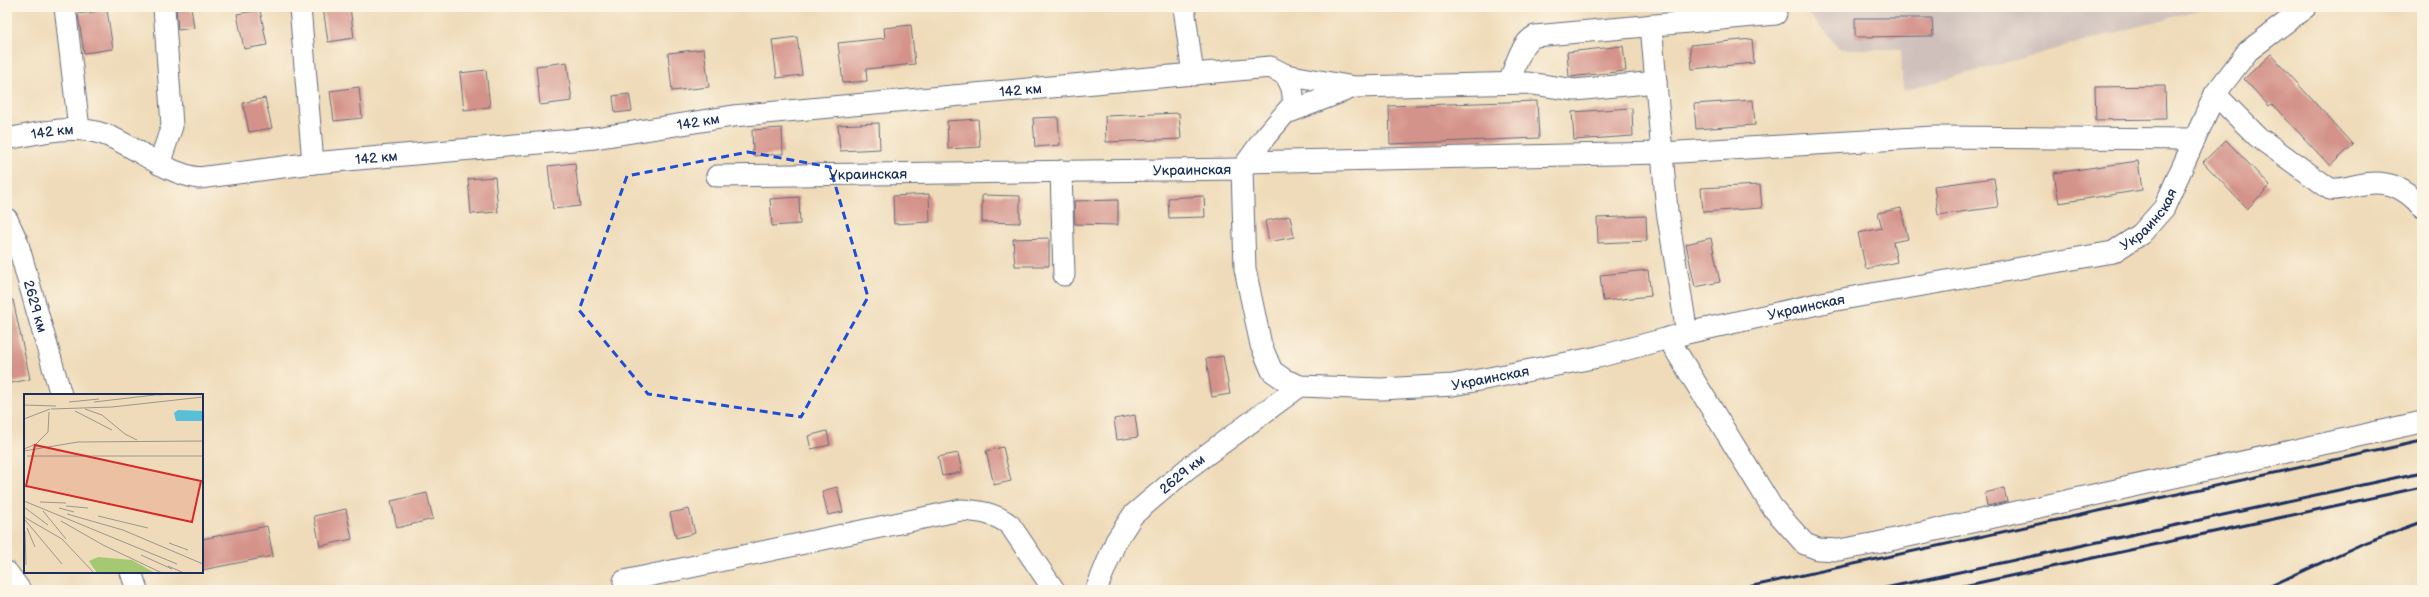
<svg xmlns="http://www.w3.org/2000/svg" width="2429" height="597" viewBox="0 0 2429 597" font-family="'Balsamiq Sans',sans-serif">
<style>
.industrial{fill:#cfc0bb}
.building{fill:#d4938a}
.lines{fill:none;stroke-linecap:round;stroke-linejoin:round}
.minor-casing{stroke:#656b7e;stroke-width:23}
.minor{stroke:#fff;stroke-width:21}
.rail{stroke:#1b2f5e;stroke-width:3}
.marked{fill:none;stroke:#1d4ed8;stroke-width:3;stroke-dasharray:8 5;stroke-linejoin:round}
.labels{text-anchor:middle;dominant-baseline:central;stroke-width:3;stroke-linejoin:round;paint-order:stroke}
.street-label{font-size:14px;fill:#1b2f5e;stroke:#fcf5e5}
.inset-road{fill:none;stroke:#9a9695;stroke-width:1}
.view{fill:#d62828;fill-opacity:0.15;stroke:#d62828;stroke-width:2}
.inset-edge{fill:none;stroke:#1b2f5e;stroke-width:2}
</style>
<rect width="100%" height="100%" fill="#fcf5e5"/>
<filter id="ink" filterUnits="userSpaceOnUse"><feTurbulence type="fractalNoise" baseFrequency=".025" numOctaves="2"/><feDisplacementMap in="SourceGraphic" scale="8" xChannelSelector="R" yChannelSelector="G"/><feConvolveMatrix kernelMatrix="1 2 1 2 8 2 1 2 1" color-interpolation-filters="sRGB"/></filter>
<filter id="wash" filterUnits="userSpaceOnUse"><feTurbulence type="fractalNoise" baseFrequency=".012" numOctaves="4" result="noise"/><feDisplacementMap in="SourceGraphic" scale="16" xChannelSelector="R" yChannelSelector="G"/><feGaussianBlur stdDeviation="0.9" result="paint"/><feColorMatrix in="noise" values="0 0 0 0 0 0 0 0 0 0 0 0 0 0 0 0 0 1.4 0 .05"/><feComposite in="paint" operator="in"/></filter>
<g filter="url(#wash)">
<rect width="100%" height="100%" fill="#efdbb9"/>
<path class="industrial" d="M1802,7H2209L1903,91L1901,49H1840Z"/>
<g id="blocks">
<path class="building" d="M176,7H191L194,28L178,30Z
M323,7H350L354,38L328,42Z
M107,10L113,49L84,53L78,14Z
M260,10L267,45L244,49L237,14Z
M1855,18H1932L1933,36L1855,37Z
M911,25L915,64L866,69L867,81L843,83L838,43L885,38L884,28Z
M797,37L802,75L777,78L772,40Z
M1752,39L1754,63L1692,69L1690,45Z
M1623,46L1626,71L1569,77L1567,52Z
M704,49L709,87L672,91L668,53Z
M2271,54L2353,145L2330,166L2272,104L2269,106L2244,79Z
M567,62L572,101L540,105L536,66Z
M486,70L490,107L464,110L460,73Z
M2165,86L2166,119L2096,120L2095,87Z
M359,87L362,118L334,121L330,91Z
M629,94L632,111L615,113L613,96Z
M265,98L272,128L249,132L243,103Z
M1753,100L1755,125L1696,129L1694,104Z
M1537,101L1539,138L1390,144L1389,106Z
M1632,108L1633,136L1574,140L1572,112Z
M1179,113L1181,139L1106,142L1105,116Z
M1058,117L1060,145L1035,147L1033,118Z
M978,119L980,147L948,149L947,121Z
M879,123L880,149L840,151L838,125Z
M782,128L783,154L753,156L752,130Z
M2226,140L2270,186L2247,209L2203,162Z
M2138,161L2142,190L2059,203L2054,173Z
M575,163L580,206L553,209L548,166Z
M495,177L498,212L471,214L468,179Z
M1994,178L1998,207L1938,215L1934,186Z
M1760,185L1762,208L1703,212L1701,188Z
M929,194L930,222L894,224L893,196Z
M982,195L1020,196V223L982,222Z
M1204,196L1205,217L1169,218L1168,198Z
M799,197L800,224L772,226L770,199Z
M1118,200V225L1075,224L1074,201Z
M1901,208L1908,239L1893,242L1897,262L1866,269L1858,233L1882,228L1878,213Z
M1290,216L1294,237L1269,242L1265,221Z
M1646,216L1647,241L1598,243L1597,218Z
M1049,238V266H1015L1013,239Z
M1711,238L1720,282L1695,287L1686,244Z
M1648,270L1651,296L1603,301L1600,275Z
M13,300L30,379L7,384V301Z
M1223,356L1230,394L1212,397L1206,359Z
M1135,415L1138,437L1117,440L1114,419Z
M827,431L830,445L811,449L808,436Z
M1003,447L1011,481L994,485L986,451Z
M958,453L962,472L942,476L938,457Z
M837,487L843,512L828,515L822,491Z
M2004,488L2007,502L1987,506L1985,493Z
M427,493L433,519L397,528L391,501Z
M346,509L352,539L320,546L314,516Z
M689,509L695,533L676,538L670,513Z
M267,526L273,556L202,570V539Z"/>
</g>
</g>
<g filter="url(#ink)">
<use href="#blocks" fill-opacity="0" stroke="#656b7e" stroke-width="1"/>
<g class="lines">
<defs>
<g id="minor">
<path d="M65,7L79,129"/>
<path d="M300,7L313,163"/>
<path d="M1184,7L1193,75"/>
<path d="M1651,25L1667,211L1687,333"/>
<path d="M1286,75L1354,87"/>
<path d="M1509,83C1515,68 1520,44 1535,36L1776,14"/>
<path d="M2215,94L2258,137L2330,189C2341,190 2348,187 2358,185C2385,179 2404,186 2422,207"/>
<path d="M1287,113L1354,87L1527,83L1575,90L1656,82"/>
<path id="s1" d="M7,139C39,133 75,123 106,135C139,148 164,173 199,178L313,163L595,138L733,116L1270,67L1286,75L1292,88L1294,103L1265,137L1242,169"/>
<path d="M1247,162L1662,153L1933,137L2195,139"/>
<path d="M159,164L172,126L164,7"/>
<path d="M1061,171L1064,275"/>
<path id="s2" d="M717,176L1242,169L1245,269L1261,345L1272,371L1285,380L1300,386L1381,389L1453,385L1598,357L1687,333L1831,301L2113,252L2141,234L2164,208L2215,94L2248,51L2306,7"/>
<path id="s3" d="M7,219L17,241L61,395"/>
<path d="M1668,338L1772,507L1805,544L1818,549L1839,550L1877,543L2422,422"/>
<path d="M7,572L20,590"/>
<path d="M131,572L137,590"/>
<path d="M624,581L961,510C979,511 995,513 1010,525L1054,590"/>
<path id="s4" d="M1096,590L1116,541L1133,515L1187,469L1300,386"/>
</g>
</defs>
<use href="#minor" class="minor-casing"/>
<use href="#minor" class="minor"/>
<path class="rail" d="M1734,590L2422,441
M1876,590L2422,472
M1945,590L2422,487
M2262,590L2364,543L2422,522"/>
</g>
</g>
<path class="marked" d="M748,152L830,167L868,297L801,417L648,394L579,310L627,176Z"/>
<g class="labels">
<g class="street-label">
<text stroke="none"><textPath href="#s1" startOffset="1030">142 км</textPath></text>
<text stroke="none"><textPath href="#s1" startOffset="706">142 км</textPath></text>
<text stroke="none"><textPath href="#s1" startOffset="46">142 км</textPath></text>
<text stroke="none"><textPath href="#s1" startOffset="382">142 км</textPath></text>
<text stroke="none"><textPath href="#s2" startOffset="475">Украинская</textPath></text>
<text stroke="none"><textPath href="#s2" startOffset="151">Украинская</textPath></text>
<text stroke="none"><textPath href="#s2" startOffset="1639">Украинская</textPath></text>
<text stroke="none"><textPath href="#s3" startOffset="92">2629 км</textPath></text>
<text stroke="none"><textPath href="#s2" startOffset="1278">Украинская</textPath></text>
<text stroke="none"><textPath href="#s2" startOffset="954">Украинская</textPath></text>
<text stroke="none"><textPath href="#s4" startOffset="148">2629 км</textPath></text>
</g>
</g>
<g transform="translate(24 394)">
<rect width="179" height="179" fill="#efdbb9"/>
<path d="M74,163L108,166L131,179H73L65,167Z" fill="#a5c972"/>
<path d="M154,16L179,17V27H152L150,19Z" fill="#59bed7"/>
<path class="inset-road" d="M134,1L148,0M45,8L75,5M70,8L139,0M0,11L32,12M27,15L88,13L179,3M61,15L78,21L101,40L113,46M51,17L88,36M0,25L26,15M0,55L12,50L24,38L25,18M0,57L54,48L179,47M3,62H179M0,107L153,170M16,108L42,109M42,112L64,114M0,113L24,131M35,114L50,118M19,117L42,145M43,120L99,136L179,170M74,122L124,134M0,123L38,145L70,179M1,126L38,170M37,127L79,151L138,179M3,134L11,153M1,137L2,171M145,149L164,156M117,161L148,175M144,172L160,179"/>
<path class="view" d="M11,51L177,87L168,128L2,92Z"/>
<rect width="179" height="179" class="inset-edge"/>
</g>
<rect width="2429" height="597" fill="none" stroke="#fcf5e5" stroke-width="24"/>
</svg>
